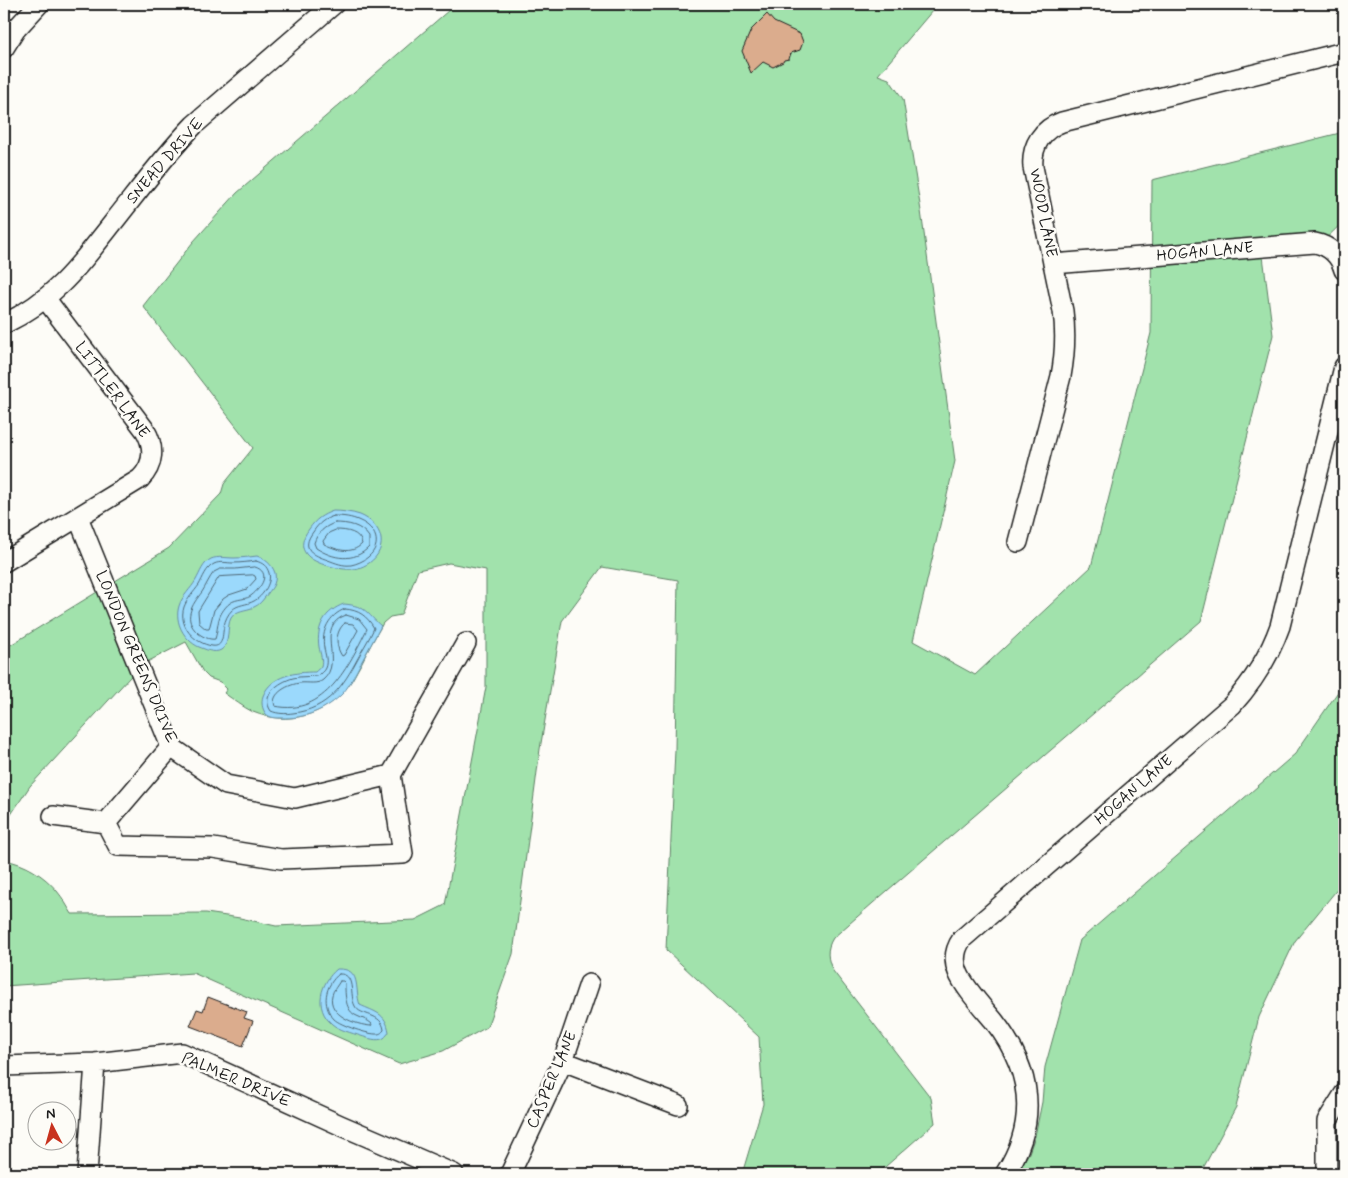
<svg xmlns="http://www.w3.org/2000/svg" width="1348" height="1178" viewBox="0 0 1348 1178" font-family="Mynerve,sans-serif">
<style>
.green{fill:#a1e2ac;stroke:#5e7f64}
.water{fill:#9bd9fc;stroke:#688da2}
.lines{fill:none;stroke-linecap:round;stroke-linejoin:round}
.shore{stroke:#4f6876;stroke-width:1}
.building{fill:#dbac8d;stroke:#1c1c1c}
.minor-casing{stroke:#1c1c1c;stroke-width:22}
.minor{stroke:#fdfcf7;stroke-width:19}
.labels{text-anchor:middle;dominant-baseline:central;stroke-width:5;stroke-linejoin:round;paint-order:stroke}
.street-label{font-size:16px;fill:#1c1c1c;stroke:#fdfcf7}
</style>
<rect width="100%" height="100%" fill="#fdfcf7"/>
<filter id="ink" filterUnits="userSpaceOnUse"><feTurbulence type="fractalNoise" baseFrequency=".02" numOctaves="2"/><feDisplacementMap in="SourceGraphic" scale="10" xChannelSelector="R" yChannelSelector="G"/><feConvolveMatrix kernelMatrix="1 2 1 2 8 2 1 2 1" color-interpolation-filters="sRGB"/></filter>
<g filter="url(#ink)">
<path class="green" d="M456,4H938L878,75L889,79L903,99L921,211L955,461L913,641L975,675L1091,567L1151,333L1152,180L1344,132V221L1315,249L1263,256L1273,335L1201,621L873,903L833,938C826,949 827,959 833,971L931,1098L935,1123L877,1174H742L763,1104L759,1037L666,950L675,750L678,580L602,567L562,621L540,749L513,954L487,1027L443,1051L399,1064L193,973L4,986V860C24,863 44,875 57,891C63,898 67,906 72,914L206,913L240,918L276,926L415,920L445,905L486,687V570L449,563L418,570L401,615L390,617L383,623C375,637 368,650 361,664C356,672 353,680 347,687C325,716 287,726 253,712C243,707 234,700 224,693L227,689L220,682L209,678L203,672L186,642L141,665L30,786L4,825V649L169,548L221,494L224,484L253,448L143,306L193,242L237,193Z
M1344,683V881L1295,941L1259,1017L1236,1107L1200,1174H1016L1029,1153L1035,1136L1042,1102L1045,1067L1080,940L1295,754Z"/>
<path class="water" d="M333,511C342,511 351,512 360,515C382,524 390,548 369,563C354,573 341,569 325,565C306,559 295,548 309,529C316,519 322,515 333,511Z
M257,556C265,559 272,564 275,573C277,584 271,589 265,597C262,601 259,605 254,607C246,611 237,609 231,618C226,627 231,644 221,650C214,654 205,649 199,647C184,640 174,622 179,606C182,596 191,589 196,580C200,573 203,563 211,559C218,556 226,558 234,558C241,558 249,557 257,556Z
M344,604C367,606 366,613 381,626C374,638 368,651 361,663C355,673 351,684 343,693C327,710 304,719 281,718C276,718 270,718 266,714C262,709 261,702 263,696C271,675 296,672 315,672C317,670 320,668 321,666C323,660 320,653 319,647C316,626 325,611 344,604Z
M337,969C362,968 354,988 360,1005C375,1012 386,1013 389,1032C388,1034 386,1036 384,1038C377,1042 368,1038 361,1036C352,1033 339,1030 332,1024C313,1008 321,982 337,969Z"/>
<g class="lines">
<path class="shore" d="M334,516C343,516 352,517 360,521C376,528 383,545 368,557C364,561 356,564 351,565C343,566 336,563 328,560C313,555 300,549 313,532C319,523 324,519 334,516Z
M335,523C348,523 361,525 369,537V547C354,563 333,559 316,548L314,543C317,533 325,526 335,523Z
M336,530C347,530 360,532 362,544C351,555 337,550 324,544L323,541L329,533Z
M256,561C263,563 267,566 269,573C272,583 262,597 254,601C247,605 238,604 232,610C228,614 225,620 224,626C222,634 224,648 212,646C194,643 178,626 184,607C187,599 194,592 199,585C203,578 206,568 214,564C220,561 227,563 233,563C241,563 249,562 256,561Z
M255,567C272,572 261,588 252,595C247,600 237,598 230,603C227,605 224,609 222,612C217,620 218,630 215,639C210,640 203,637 198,633C182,619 192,605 202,592C206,586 209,578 214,572L220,569H235Z
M253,575L255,576L256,579L247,589L229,595L223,599L214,610L209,629H206L199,623L198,611L219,577Z
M345,609C359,610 367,616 374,628C370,638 363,648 358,658C343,686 328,709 293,713C286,714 278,714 271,711C260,695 279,682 293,678C301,676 309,677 317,676C320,674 324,671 325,668C328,661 325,654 324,648C321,631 329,615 345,609Z
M346,615L359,619L367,629C349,665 325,717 275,706C270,693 290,684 300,683C308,682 317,685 323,680C345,661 313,627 346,615Z
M345,623L353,624L358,630L344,655L342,656C335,646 335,631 345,623Z
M339,974C356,973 349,995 355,1006C360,1017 382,1012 384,1030C381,1033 382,1033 378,1034C369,1035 340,1025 334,1019C321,1005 325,985 339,974Z
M340,981H343L345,983C345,995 345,1011 357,1016C363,1019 368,1020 372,1024L371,1026C356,1025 327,1015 332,995C333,990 338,985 340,981Z"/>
</g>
<path class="building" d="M767,14L774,22L800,34L803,42L800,50L791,53L789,59L784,60L783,62L773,67L763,62L751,73L742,51L751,30Z
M208,997L247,1012L244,1018L253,1021L243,1046L190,1026L197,1009L203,1011Z"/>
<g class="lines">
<defs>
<path id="minor" d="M4,48L16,29L39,4
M1053,264L1315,243C1330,246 1340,256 1344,270
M4,324C54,300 79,266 112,224C139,190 164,156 194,125L334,4
M78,517L171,747L226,785L295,798L391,775
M1018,542L1061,376C1065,354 1066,333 1063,311L1033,167C1031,146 1042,129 1062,122L1344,52
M4,562L140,479C154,465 155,447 145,430L45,298
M391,775L466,643
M53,816L106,823
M106,823L118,846L213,848L281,859L403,854L391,775
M106,823L171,747
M563,1061L678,1105
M4,1066L95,1063L182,1053L340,1125L454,1174
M87,1174L95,1063
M510,1174L563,1061L589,984
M1005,1174C1039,1121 1032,1070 994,1021C984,1009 963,986 958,972C953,960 955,949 962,939L1232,705C1254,681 1269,657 1280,626L1344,367
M1327,1174V1121L1344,1094"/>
</defs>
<use href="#minor" class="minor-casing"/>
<use href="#minor" class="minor"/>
</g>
</g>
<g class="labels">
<g class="street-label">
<text transform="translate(165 161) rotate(-49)">SNEAD DRIVE</text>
<text transform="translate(1043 213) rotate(79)">WOOD LANE</text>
<text transform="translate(1205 252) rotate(-5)">HOGAN LANE</text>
<text transform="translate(112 390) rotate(54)">LITTLER LANE</text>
<text transform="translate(136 657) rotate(67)">LONDON GREENS DRIVE</text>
<text transform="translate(1134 790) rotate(-41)">HOGAN LANE</text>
<text transform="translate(236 1080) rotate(23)">PALMER DRIVE</text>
<text transform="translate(552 1080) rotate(-67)">CASPER LANE</text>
</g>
</g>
<rect width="1348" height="1178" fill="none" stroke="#fdfcf7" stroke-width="20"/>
<rect x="10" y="10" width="1328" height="1158" fill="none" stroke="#1c1c1c" stroke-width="2" filter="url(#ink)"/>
<g transform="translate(52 1126) rotate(354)"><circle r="24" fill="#fdfcf7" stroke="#a3a29f"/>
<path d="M0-4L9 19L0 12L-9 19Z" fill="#c8321e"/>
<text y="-8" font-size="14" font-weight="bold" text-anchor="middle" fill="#1c1c1c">N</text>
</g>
</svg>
